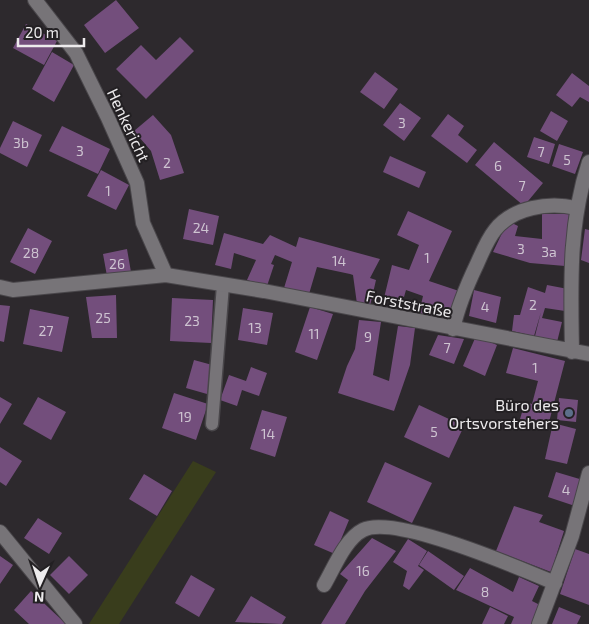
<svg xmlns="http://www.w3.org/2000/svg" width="589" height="624" viewBox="0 0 589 624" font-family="'Exo 2',sans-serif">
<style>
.green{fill:#393d1c}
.building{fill:#734e7c}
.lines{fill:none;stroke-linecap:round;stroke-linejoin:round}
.service-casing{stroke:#49464a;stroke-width:15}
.minor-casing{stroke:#49464a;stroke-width:16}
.tertiary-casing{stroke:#49464a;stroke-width:16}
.service{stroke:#777478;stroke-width:12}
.minor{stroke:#777478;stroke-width:14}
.tertiary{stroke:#777478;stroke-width:14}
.service-dot{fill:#5c6f8a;stroke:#232023;stroke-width:2}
.labels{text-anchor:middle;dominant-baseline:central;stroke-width:4;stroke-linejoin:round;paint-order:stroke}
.number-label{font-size:14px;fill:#cec4d1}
.street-label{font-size:16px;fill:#edebed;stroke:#232023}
.poi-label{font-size:16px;fill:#edebed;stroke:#232023;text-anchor:end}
</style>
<rect width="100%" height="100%" fill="#2d292d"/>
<path class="green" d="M193,461L216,472L119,624H89Z"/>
<path class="building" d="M116,0L139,28L105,53L84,25Z
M26,24L57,41L44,65L13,48Z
M180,37L194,51L146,99L116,69L141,45L156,60Z
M52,52L74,65L54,102L32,89Z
M375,72L398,89L384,109L360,92Z
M572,73L589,86V102L580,97L572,107L556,95Z
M400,103L421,118L404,141L383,125Z
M551,111L568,121L557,141L540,131Z
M448,114L464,126L458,135L477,150L467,163L431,136Z
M153,115L171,135L184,173L160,180L151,151L134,131Z
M13,121L42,135L27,167L0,153V148Z
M62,126L110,149L98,174L49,151Z
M534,137L555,144L549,164L527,157Z
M494,142L543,183L524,206L475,165Z
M559,144L583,152L575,174L552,166Z
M390,156L426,172L419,188L383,172Z
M101,170L129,185L116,210L87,196Z
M189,209L219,216L213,245L183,239Z
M408,211L452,231L429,281L459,291L450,312L436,308L433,316L419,313L423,296L406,290L404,297L400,296L398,302L384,298L392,265L409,270L419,245L397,235Z
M542,214H569L565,266L530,263L493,252L504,229L512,223L518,226L515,236L542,239Z
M28,228L52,241L35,274L10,262Z
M585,229L589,230V263L581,260Z
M224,233L263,244L270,235L296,247L299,237L380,259L370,278L376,280L370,306L357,304L353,275L350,274L317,267L309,294L284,288L292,262L275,255L271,264L274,265L267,286L247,280L256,260L234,253L231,269L215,265Z
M127,249L131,272L107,276L103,254Z
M547,285L568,289L565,311L545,308L542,318L562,322L557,342L535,336L541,312L534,336L512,331L514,315H520L528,287L545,293Z
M474,290L501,297L496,323L469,316Z
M116,295L117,338H92L86,297Z
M172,298L213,300L211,343L170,341Z
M0,305L10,306L4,342L0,341Z
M310,307L333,314L317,360L295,352Z
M243,308L273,313L267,345L238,340Z
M30,309L69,317L62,352L23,344Z
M359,320L381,322L373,375L389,381L398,326L415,328L410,365L394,411L338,393L347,366L355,349Z
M438,335L464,339L454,364L429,355Z
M476,336L497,345L485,376L463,366Z
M513,348L565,361L548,426L520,419L525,402L532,404L538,381L506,373Z
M194,360L216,366L207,394L186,388Z
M251,367L267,373L259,396L242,390L237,406L220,400L229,375L246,381Z
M174,393L208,404L196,440L162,428Z
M0,397L12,404L0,424Z
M38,397L66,412L51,440L23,424Z
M559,398L578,400L576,422L557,420Z
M419,405L464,426L449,458L404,437Z
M262,410L287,417L275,457L250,449Z
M553,423L576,429L567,464L545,459Z
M0,447L22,461L6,486L0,482Z
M385,462L432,483L412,523L367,502Z
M556,472L583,480L575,506L548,497Z
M144,474L172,491L157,516L129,499Z
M514,506L543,515L539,522L564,531L551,572L496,551Z
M330,511L349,520L335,554L314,545Z
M38,518L62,533L49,554L24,538Z
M372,538L396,551L365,591L345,624H321L348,580L340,574Z
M408,539L427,551L418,566L424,570L409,590L403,586L407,571L393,562Z
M575,549L589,554V605L560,594Z
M428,551L464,576L454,590L419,565Z
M0,556L13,565L0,584Z
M69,556L88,575L69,594L50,575Z
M470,568L513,592L519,577L539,586L532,601L544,607L536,624H511L514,617L456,590Z
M191,575L215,589L199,617L175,603Z
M31,591L66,624H29L14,610Z
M251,596L286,617L282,624L235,622Z
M490,607L508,616L504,624H482Z
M559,607L581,616L577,624H552Z"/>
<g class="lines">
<defs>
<path id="service" d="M212,424L223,285"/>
<path id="minor" d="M35,0L76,53L108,118L137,183L143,223L166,275
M0,287L13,290L166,275L264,291L589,354
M453,329C458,306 467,285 477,264C482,253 487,240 495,230C513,207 549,202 576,208
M572,352C571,287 568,225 589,162
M0,532L75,624
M324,585C334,568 345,539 363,530C394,514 522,569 555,583"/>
<path id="tertiary" d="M539,624L572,536L589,473"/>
</defs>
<use href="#service" class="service-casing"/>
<use href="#minor" class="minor-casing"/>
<use href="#tertiary" class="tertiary-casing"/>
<use href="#service" class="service"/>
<use href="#minor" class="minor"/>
<use href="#tertiary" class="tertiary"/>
</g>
<circle class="service-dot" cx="569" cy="413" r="5"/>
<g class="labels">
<g class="number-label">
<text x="402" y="122">3</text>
<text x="21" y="142">3b</text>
<text x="80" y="150">3</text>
<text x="541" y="151">7</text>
<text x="567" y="159">5</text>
<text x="167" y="162">2</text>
<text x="498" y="165">6</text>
<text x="522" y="185">7</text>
<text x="108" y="190">1</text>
<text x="201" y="227">24</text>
<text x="521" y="248">3</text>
<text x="549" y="251">3a</text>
<text x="31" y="252">28</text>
<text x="427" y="257">1</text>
<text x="339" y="260">14</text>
<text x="117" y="263">26</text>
<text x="533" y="304">2</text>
<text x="485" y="306">4</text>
<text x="103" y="317">25</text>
<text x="192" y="320">23</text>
<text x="255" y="327">13</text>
<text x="46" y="330">27</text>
<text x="314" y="333">11</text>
<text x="368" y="336">9</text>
<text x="447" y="347">7</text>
<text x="535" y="367">1</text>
<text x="185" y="416">19</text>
<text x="434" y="431">5</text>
<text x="268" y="433">14</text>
<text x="566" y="489">4</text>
<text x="363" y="570">16</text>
<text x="485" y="591">8</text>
</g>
<g class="street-label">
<text transform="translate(129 125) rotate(65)">Henkericht</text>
<text transform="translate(409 303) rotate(11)">Forststraße</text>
</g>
<g class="poi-label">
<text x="559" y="404">Büro des<tspan x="559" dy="18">Ortsvorstehers</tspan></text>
</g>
</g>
<g transform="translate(40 584) rotate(183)" stroke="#232023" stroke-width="4" paint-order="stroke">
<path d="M0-4L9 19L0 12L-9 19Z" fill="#edebed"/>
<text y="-8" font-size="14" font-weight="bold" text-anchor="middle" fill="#edebed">N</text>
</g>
<path d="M18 38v8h66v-8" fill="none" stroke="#edebed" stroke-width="2.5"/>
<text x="25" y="38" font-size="15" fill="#edebed" stroke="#232023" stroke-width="4" paint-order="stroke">20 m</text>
</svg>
